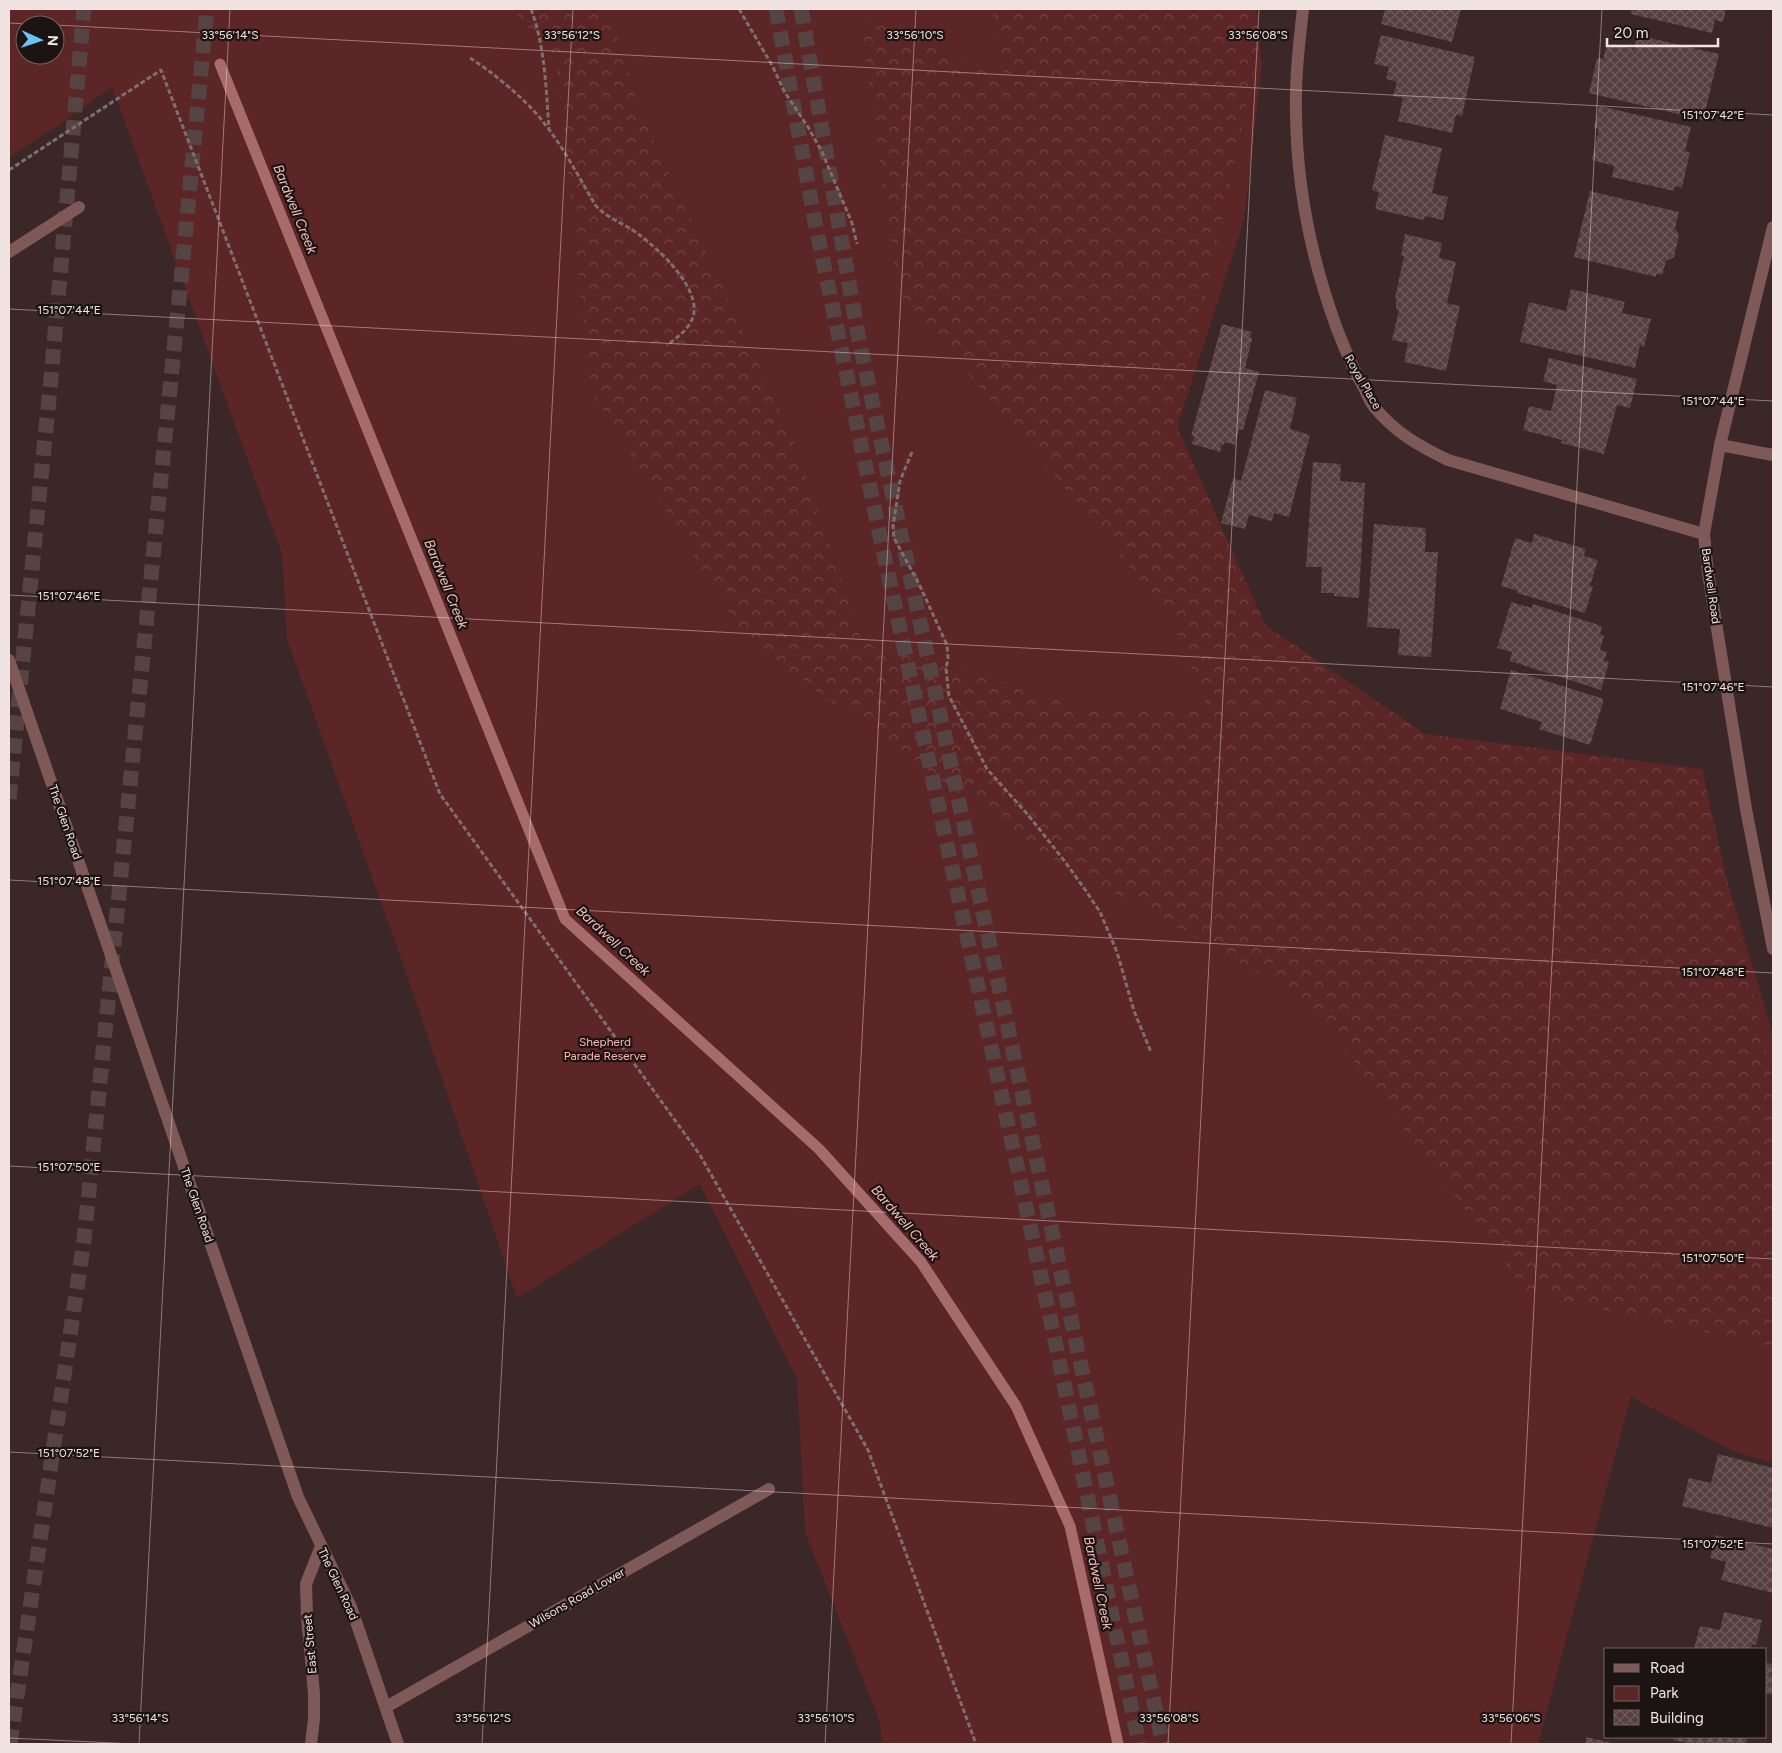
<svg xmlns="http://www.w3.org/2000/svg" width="1782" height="1753" viewBox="0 0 1782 1753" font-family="Figtree,sans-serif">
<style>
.green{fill:#5c2526;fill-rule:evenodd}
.forest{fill:url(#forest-crowns)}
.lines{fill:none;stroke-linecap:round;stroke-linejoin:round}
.stream{stroke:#a86b6c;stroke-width:11}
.building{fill:url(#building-cross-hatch)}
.motorway-tunnel{stroke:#564343;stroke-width:15;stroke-dasharray:15 8;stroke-linecap:butt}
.path{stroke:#806e6e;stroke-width:3;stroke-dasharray:5 2.5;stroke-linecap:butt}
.service{stroke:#7f5958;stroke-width:12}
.minor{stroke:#7f5958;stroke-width:12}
.ticks{fill:none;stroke:#f1e3e2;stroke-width:1;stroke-opacity:0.45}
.labels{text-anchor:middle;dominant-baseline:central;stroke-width:4.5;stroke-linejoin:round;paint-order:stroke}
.street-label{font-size:12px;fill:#f1e3e2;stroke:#1c1313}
.park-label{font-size:12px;fill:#feb6b3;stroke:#1c1313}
.water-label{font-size:14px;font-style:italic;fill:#f1c0be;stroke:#1c1313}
.ticks-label{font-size:12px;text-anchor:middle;fill:#f1e3e2;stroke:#1c1313;stroke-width:4.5;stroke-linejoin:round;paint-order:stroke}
</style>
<defs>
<pattern id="forest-crowns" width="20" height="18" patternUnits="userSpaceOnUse" patternTransform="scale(1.25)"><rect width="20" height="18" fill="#5c2526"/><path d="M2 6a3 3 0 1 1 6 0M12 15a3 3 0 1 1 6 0" fill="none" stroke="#744445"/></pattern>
<pattern id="building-cross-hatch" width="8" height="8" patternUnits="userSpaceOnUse" patternTransform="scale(1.25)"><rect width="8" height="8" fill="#56403f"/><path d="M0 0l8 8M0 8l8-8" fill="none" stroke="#6f5b5a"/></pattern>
</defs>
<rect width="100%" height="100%" fill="#3b2727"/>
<path class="green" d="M9,9H1256L1262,66L1244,221L1177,427L1265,625L1425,734L1702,769L1723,867L1773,1034V1463L1733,1451L1631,1397L1538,1744H882L880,1722L805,1532L797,1379L700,1184L517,1298L403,964L287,639L282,554L112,87L60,124L9,157ZM25,25H55V55H25Z"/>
<path class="forest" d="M513,9H609L639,109L792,435L860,637L1093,710L1206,705L1172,620L1082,508L898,291L860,16L1005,81L992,9H1256L1260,43L1177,427L1265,625L1425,734L1702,769L1773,1084V1347L1527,1293L1308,1000L1049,857L748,642L591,391L556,61Z"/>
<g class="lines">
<path class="stream" d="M220,64L565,919L819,1149L921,1262L1016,1406L1070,1526L1118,1744"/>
</g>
<path class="building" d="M1385,9H1461L1452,42L1381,24Z
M1632,9H1726L1723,22L1715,20L1712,33L1631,14Z
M1381,35L1475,57L1462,116L1456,115L1452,133L1398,121L1403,98L1393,96L1397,82L1386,79L1389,67L1374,64Z
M1637,35L1719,54L1703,120L1589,93L1597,58L1603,59L1606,48L1613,44L1634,49Z
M1599,106L1691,127L1685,151L1690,152L1682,188L1675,186L1674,191L1612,177L1614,166L1592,160L1599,129L1594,128Z
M1385,135L1442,148L1432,193L1448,197L1443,220L1425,216L1424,220L1375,209L1379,192L1372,190Z
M1590,191L1679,212L1675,228L1679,235L1674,257L1666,261L1662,275L1656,274V277L1574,257Z
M1405,234L1442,243L1439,258L1456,262L1447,303L1460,306L1446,371L1404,362L1408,343L1392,340L1399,310L1396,309V298H1395L1404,256H1401Z
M1571,289L1625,302L1622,313L1651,319L1644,347L1640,345L1635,368L1520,342L1529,302L1566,311Z
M1222,324L1252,332L1250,337L1252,339L1245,368L1259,372L1243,430L1239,429L1235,445L1225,442L1224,445L1222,444L1220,452L1192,444L1194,436H1191Z
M1549,358L1637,379L1630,408L1617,405L1604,454L1561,443L1562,440L1523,430L1529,406L1551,411L1557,385L1543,381Z
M1265,390L1297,398L1290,429L1310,435L1289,517L1274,513L1272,521L1249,515L1245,529L1221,523L1233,478L1241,481Z
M1313,462L1341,464L1340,481L1365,483L1359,598L1334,596V593H1321L1322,567H1306Z
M1374,524L1426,528L1425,552H1438L1431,657L1398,655L1400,629L1367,627Z
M1534,534L1586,549L1584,556L1598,560L1590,586H1593L1585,613L1517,593L1518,591L1501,586L1515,538L1532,543Z
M1511,602L1532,608L1533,604L1602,626L1600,634L1604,636L1600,650L1607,652L1604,661L1609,662L1601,690L1510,661L1512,652L1497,648Z
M1511,670L1604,699L1590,745L1539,729L1542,722L1500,709Z
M1718,1454L1773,1468V1528L1682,1506L1689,1478L1711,1483Z
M1716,1535L1773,1549V1593L1721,1580L1726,1562L1710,1558Z
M1724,1612L1762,1620L1756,1645L1752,1644L1751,1649H1694L1700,1626L1720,1630Z
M1766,1663L1773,1664L1771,1674L1773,1675V1695L1766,1693Z
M1586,1737L1616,1744H1585Z
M1673,1737H1748L1746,1744H1693L1673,1740Z"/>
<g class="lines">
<path class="motorway-tunnel" d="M776,9L816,227L884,555L1054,1336L1139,1744
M801,9L859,340L1163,1744
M9,799L51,378L84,9
M10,1744L84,1240L181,280L207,9"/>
<path class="path" d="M531,9C545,46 546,89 549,128
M739,9L773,67L784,91L808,127L822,152L852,223L857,244
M470,58C491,71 524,98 540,118C562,144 578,176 596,206C608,219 624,223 638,234C658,248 702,289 693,317C689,329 677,338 667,345
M9,170L161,70L440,794L700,1155L868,1450L976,1744
M912,452L900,481L893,526L894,538L919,584L947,645L948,658L946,669L949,696L987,769L1029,816L1066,863L1086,891L1100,912L1117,952L1134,1011L1151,1052"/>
<path class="service" d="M1720,445L1773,455"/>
<path class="minor" d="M1303,9C1299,44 1295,79 1296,115C1297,188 1312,261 1337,329C1345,350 1353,369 1364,388C1367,394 1370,402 1375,408C1396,433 1419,446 1448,460L1704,534
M1773,227L1720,445L1704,534L1708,573L1746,809L1773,949
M9,252L79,207
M9,660L298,1497L351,1607L398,1744
M386,1707L769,1489
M311,1744L314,1719V1693L307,1617L306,1584L321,1546"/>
</g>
<path class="ticks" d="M9,23L47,25M55,25L1773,115M9,309L1773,401M9,595L1773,687M9,880L1773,973M9,1166L1773,1259M9,1452L1773,1544M9,1738L135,1744M139,1744L230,9M482,1744L573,9M825,1744L916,9M1168,1744L1259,9M1511,1744L1602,9"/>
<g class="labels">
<g class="street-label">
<text transform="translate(1363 382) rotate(60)">Royal Place</text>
<text transform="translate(1711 586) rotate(82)">Bardwell Road</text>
<text transform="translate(65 822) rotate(71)">The Glen Road</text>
<text transform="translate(197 1205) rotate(71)">The Glen Road</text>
<text transform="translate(338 1584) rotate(65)">The Glen Road</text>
<text transform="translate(577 1598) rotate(-30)">Wilsons Road Lower</text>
<text transform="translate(310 1644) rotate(-95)">East Street</text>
</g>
<g class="park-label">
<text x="605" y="1042">Shepherd<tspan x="605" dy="14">Parade Reserve</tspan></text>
</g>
<g class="water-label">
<text transform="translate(295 209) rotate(68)">Bardwell Creek</text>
<text transform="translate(446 584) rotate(68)">Bardwell Creek</text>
<text transform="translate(613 941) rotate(43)">Bardwell Creek</text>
<text transform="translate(905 1223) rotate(49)">Bardwell Creek</text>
<text transform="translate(1098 1583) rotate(78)">Bardwell Creek</text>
</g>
</g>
<g class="ticks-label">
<text x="230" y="39">33°56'14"S</text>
<text x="572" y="39">33°56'12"S</text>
<text x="915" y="39">33°56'10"S</text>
<text x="1258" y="39">33°56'08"S</text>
<text x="1713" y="119">151°07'42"E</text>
<text x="69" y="314">151°07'44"E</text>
<text x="1713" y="405">151°07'44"E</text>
<text x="69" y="600">151°07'46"E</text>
<text x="1713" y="691">151°07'46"E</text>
<text x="69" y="885">151°07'48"E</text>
<text x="1713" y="976">151°07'48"E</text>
<text x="69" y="1171">151°07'50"E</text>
<text x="1713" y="1262">151°07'50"E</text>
<text x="69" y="1457">151°07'52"E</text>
<text x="1713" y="1548">151°07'52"E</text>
<text x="140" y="1722">33°56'14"S</text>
<text x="483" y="1722">33°56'12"S</text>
<text x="826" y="1722">33°56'10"S</text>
<text x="1169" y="1722">33°56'08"S</text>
<text x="1511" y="1722">33°56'06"S</text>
</g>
<rect width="1782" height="1753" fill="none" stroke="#f1e3e2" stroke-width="20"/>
<rect x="1604" y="1648" width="162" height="90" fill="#1c1313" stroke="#716666"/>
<rect x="1614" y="1664" width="25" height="8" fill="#7f5958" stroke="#716666"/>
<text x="1650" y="1673" font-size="15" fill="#f1e3e2">Road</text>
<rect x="1614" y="1686" width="25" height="15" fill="#5c2526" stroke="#716666"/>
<text x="1650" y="1698" font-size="15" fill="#f1e3e2">Park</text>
<rect x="1614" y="1710" width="25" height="15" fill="url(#building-cross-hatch)" stroke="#716666"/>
<text x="1650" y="1723" font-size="15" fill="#f1e3e2">Building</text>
<g transform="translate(40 40) rotate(93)"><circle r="24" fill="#1c1313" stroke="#716666"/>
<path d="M0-4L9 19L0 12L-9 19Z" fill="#68c4f0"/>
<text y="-8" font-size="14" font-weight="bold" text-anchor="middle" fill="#f1e3e2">N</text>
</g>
<path d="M1607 38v8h111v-8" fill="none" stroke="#f1e3e2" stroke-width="2.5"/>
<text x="1614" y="38" font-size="15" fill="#f1e3e2" stroke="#1c1313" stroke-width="4" paint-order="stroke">20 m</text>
</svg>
